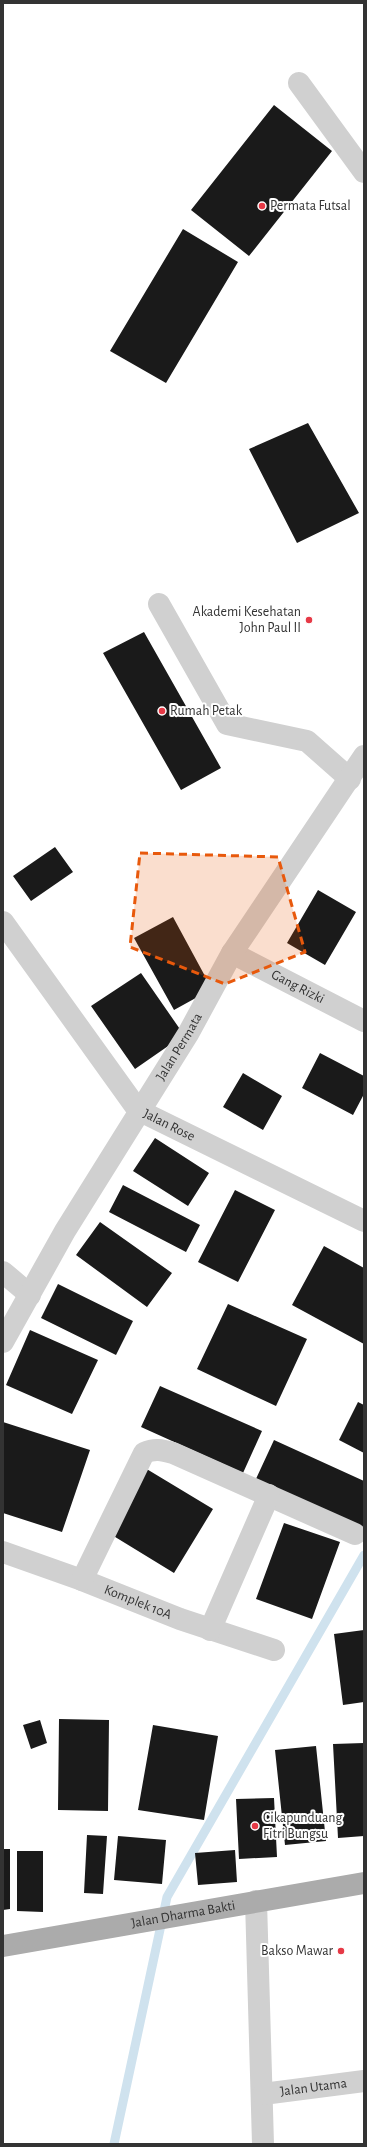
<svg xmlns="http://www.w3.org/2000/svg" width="367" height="2147" viewBox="0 0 367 2147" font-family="'Alegreya Sans',sans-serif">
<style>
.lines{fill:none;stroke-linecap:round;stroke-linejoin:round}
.stream{stroke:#cfe2ee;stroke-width:9}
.building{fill:#1a1a1a}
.minor{stroke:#d0d0d0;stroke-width:22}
.major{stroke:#ababab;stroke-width:22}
.marked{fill:#e8590c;fill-opacity:0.2;stroke:#e8590c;stroke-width:3;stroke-dasharray:8 5;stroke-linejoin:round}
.poi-dot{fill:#e63946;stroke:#fff;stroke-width:1.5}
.labels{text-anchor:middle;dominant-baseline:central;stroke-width:4;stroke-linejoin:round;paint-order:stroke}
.poi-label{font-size:14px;fill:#333;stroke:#fff;text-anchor:start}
.street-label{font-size:14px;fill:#333;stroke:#fff}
</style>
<rect width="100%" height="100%" fill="#fff"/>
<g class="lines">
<path class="stream" d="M114,2144L167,1897L364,1555"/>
</g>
<path class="building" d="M274,105L332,151L249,256L191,210Z
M183,229L238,262L166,383L110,351Z
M308,423L359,513L297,543L249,449Z
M144,632L221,768L181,790L103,653Z
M55,847L73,872L31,901L13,876Z
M318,890L356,912L325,965L287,943Z
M173,917L212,989L174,1010L134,938Z
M141,973L184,1035L135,1069L91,1006Z
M320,1053L364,1076V1094L353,1115L302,1088Z
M243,1073L282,1096L263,1130L223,1107Z
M155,1138L209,1173L188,1206L133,1171Z
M123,1185L200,1225L186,1252L109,1212Z
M235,1190L275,1210L238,1282L198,1262Z
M100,1222L172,1273L147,1307L76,1255Z
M324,1246L364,1268V1344L292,1305Z
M58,1284L133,1321L116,1355L41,1318Z
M228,1304L307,1339L276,1406L197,1369Z
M30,1330L98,1360L72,1414L6,1385Z
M160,1386L262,1431L243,1473L141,1427Z
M358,1402L364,1405V1453L339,1440Z
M3,1422L90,1450L62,1532L3,1513Z
M274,1440L364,1481V1531L255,1481Z
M145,1468L213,1509L174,1573L107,1532Z
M284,1523L340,1542L312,1619L256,1599Z
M364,1630V1702L343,1705L334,1634Z
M59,1719L109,1720L108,1811L58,1810Z
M40,1720L47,1743L31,1749L23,1725Z
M153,1725L218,1736L204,1820L138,1810Z
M364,1743V1836L338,1838L333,1744Z
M316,1746L326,1841L285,1845L275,1750Z
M274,1798L277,1857L239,1859L236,1799Z
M87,1835L107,1836L103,1894L84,1893Z
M118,1836L166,1840L162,1884L114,1880Z
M3,1849H10V1909L3,1910Z
M235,1850L237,1882L198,1885L195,1853Z
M17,1851H43V1912L17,1911Z"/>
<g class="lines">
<g class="minor">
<path d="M299,83L364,172"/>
<path d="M159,604L227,724L307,741L350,779"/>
<path id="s1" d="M3,922L138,1110L364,1221"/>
<path id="s2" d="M232,953L364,1021"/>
<path d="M3,1272L30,1295"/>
<path id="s3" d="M3,1342L65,1231L188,1034L232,953L364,756"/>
<path id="s4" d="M3,1552L82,1580L180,1619L274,1650"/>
<path d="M82,1580L144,1453C155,1448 162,1450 173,1453L355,1534"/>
<path d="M210,1630L269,1495"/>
<path d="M256,1901L263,2144"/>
<path id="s5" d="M263,2094L364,2081"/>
</g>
<path class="major" id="s6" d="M3,1946L364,1883"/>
</g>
<path class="marked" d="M140,853L278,857L305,952L225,984L130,947Z"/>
<g class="poi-dot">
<circle cx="262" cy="206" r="4"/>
<circle cx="309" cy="620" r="4"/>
<circle cx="162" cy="711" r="4"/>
<circle cx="255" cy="1826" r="4"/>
<circle cx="341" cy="1951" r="4"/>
</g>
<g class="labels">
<g class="poi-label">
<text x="270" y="206">Permata Futsal</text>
<text x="301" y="612" text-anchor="end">Akademi Kesehatan<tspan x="301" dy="16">John Paul II</tspan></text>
<text x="170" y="711">Rumah Petak</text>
<text x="263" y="1818">Cikapunduang<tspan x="263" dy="16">Fitri Bungsu</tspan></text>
<text x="333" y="1951" text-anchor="end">Bakso Mawar</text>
</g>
<g class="street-label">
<text stroke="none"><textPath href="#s2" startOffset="74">Gang Rizki</textPath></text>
<text stroke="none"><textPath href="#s3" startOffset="344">Jalan Permata</textPath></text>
<text stroke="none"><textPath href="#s1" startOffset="266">Jalan Rose</textPath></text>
<text stroke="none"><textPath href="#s4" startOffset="144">Komplek 10A</textPath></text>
<text stroke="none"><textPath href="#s6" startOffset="183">Jalan Dharma Bakti</textPath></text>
<text stroke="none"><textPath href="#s5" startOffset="51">Jalan Utama</textPath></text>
</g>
</g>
<rect width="367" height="2147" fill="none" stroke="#333333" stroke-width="8"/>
</svg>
